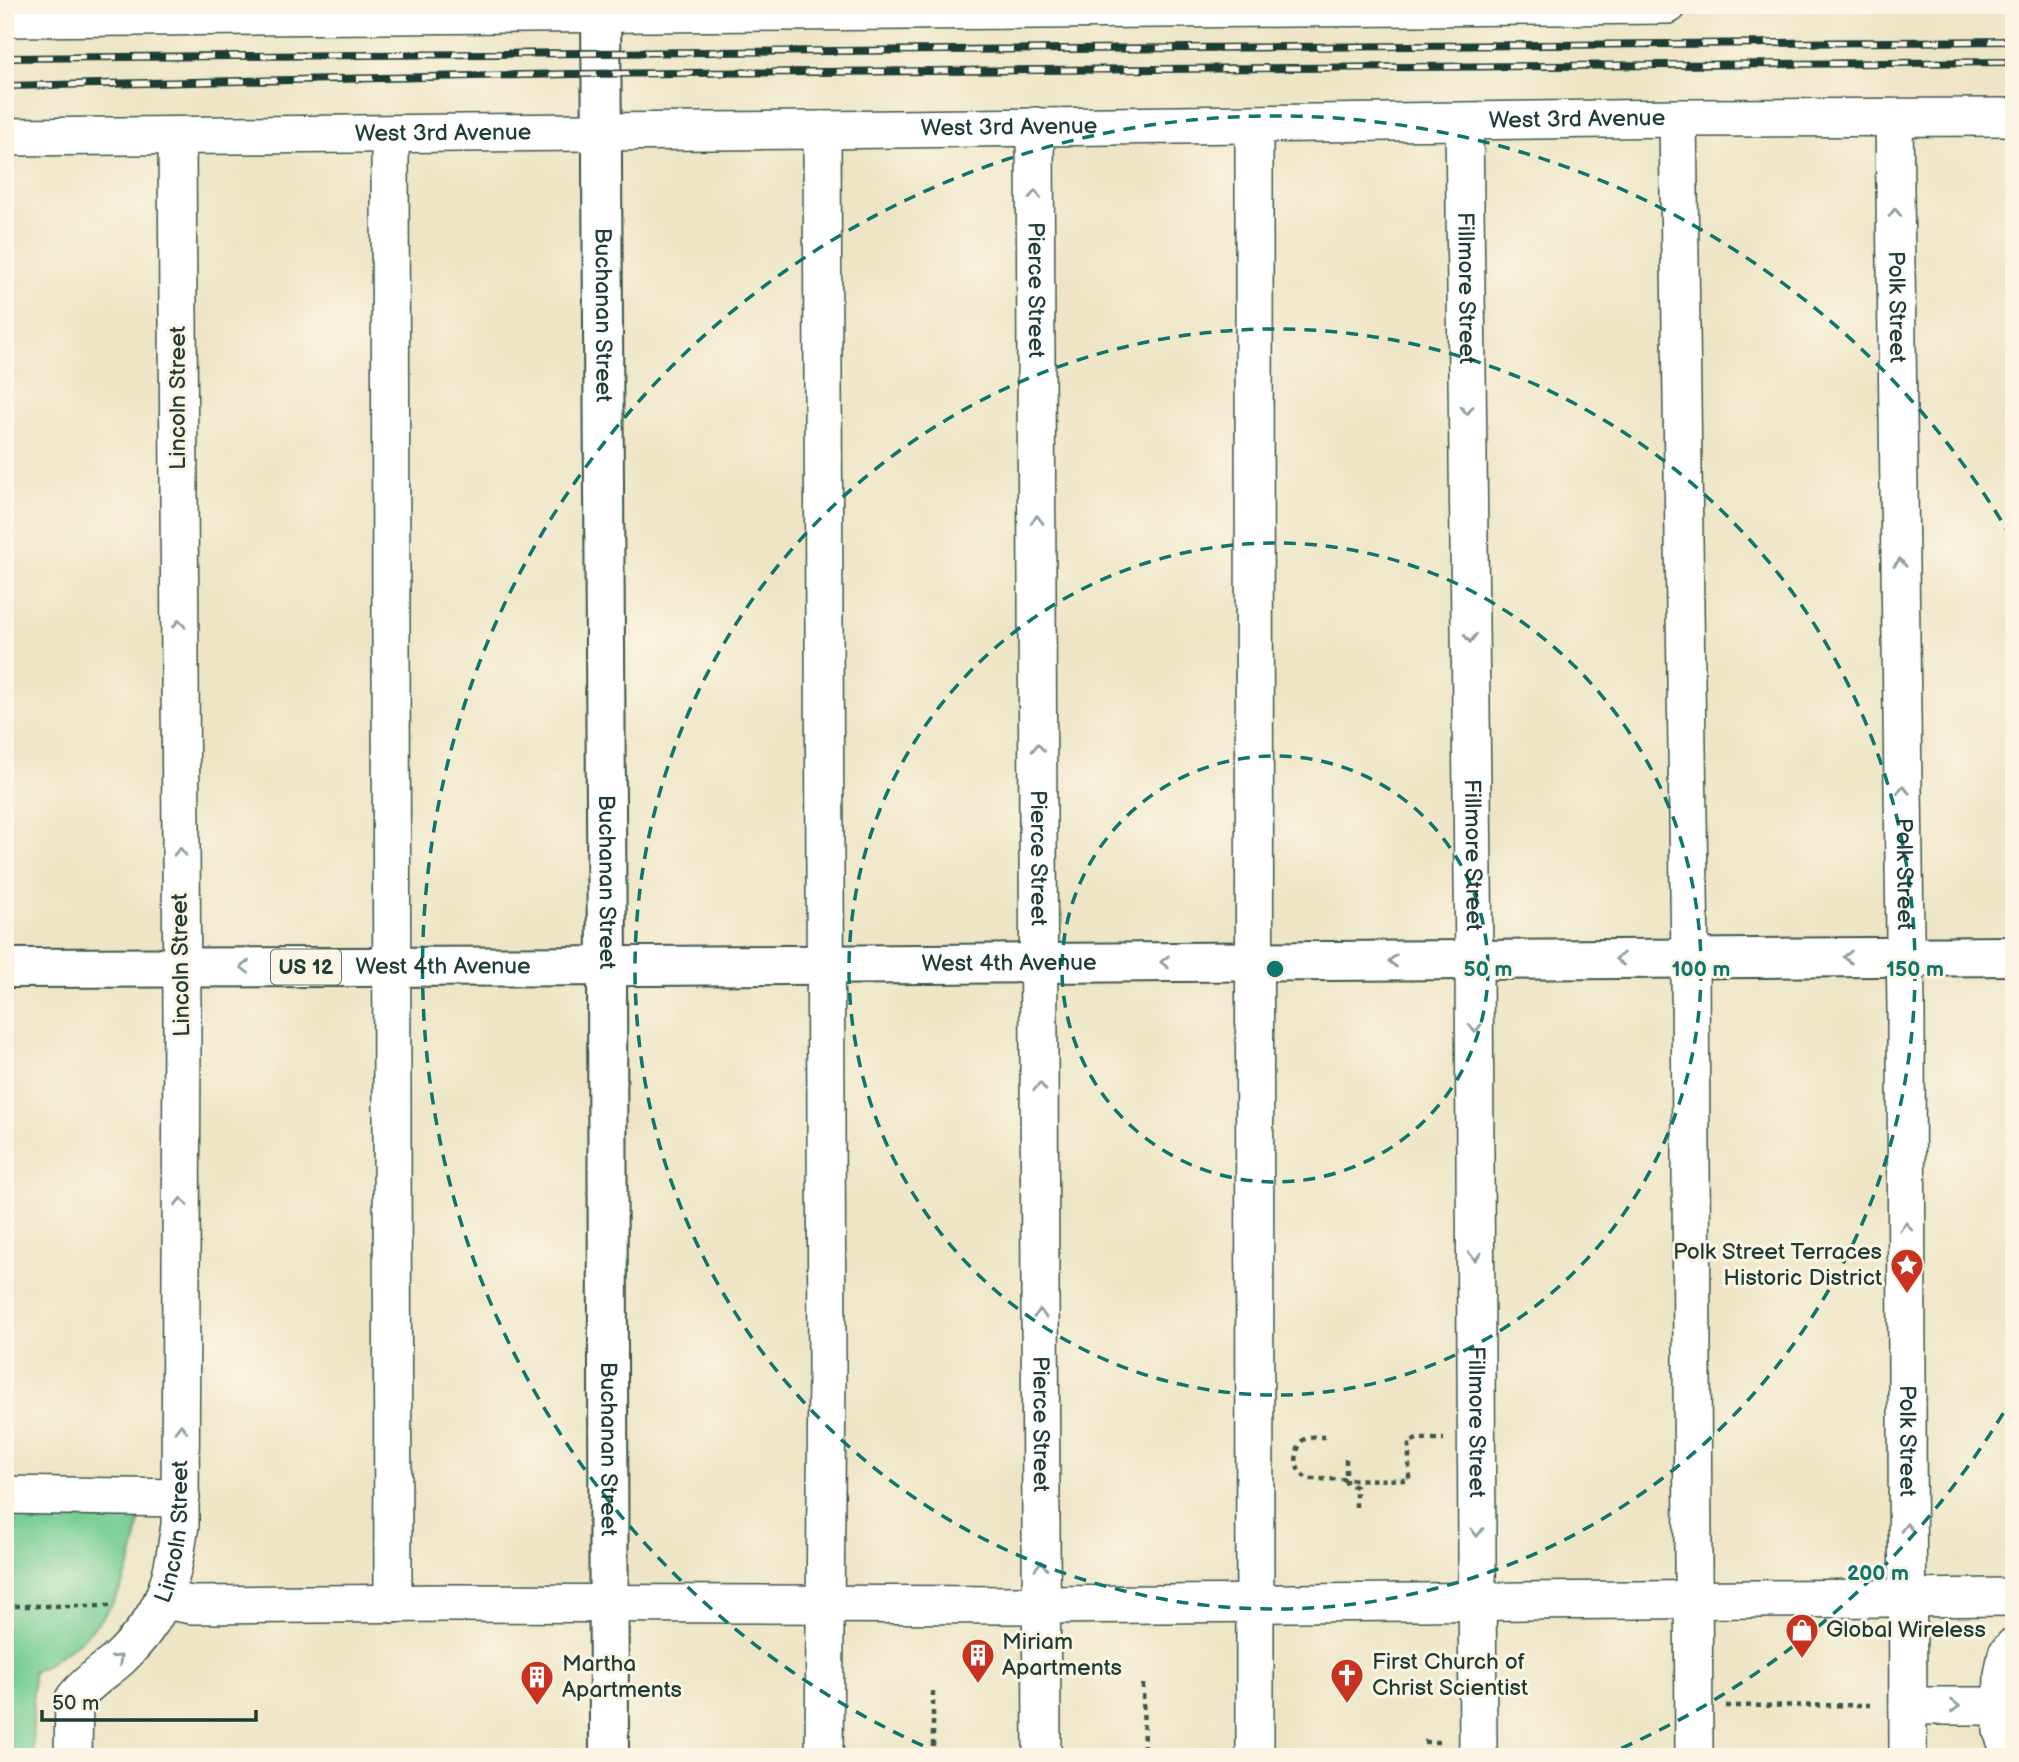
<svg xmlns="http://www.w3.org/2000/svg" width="2019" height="1762" viewBox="0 0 2019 1762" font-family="'Balsamiq Sans',sans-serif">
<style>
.green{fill:#74cd93;stroke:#4a8564;stroke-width:2}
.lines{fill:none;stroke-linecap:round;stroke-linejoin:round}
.minor-casing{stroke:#3e564a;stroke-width:40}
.major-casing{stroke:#3e564a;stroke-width:42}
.path{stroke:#3e564a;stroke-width:4.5;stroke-dasharray:5 5;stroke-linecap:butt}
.minor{stroke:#fff;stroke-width:37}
.major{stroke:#fff;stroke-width:38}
.rail-casing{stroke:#1f3d34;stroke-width:8}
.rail{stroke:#fcf5e5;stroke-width:5;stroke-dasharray:16;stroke-linecap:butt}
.oneway{stroke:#8f9e9a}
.ring{fill:none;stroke:#0f766e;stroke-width:3.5;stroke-dasharray:12 9}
.labels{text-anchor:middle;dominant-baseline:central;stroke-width:6;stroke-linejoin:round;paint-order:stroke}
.shield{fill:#fcf5e5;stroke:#617469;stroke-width:2}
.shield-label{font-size:21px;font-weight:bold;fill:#1f3d34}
.street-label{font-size:23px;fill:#1f3d34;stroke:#fcf5e5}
.poi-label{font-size:23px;fill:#1f3d34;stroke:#fcf5e5;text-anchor:start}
.centre{fill:#0f766e;stroke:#fcf5e5;stroke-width:3.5}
.ring-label{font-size:21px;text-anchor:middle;font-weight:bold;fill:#0f766e;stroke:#fcf5e5;stroke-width:6;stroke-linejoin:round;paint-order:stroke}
</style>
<rect width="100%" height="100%" fill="#fcf5e5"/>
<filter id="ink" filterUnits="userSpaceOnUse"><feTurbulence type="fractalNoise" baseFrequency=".0143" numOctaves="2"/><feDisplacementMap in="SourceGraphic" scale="14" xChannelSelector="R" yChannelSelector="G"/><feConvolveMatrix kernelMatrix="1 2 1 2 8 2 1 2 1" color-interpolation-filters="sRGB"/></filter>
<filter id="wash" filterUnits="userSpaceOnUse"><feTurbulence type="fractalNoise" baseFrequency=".00686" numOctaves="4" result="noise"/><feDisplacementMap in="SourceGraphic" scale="28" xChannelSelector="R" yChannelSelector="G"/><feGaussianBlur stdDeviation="1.57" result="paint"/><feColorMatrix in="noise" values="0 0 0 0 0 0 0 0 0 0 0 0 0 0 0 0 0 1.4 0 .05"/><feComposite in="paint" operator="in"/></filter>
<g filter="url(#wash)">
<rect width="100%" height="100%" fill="#ede5c5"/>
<path class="green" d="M5,1508H140C135,1588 103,1634 33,1672V1757H5Z"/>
</g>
<g filter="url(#ink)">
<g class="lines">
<defs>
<g id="minor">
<path d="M5,18L1668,5"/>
<path d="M1678,118L1690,958L1694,1757"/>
<path id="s1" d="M1894,118L1906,1010L1908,1757"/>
<path id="s2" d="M1464,122L1474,960L1478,1757"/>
<path d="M1254,125L1255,1757"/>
<path id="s3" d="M1035,126L1042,1757"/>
<path d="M822,130L827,1367L824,1757"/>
<path d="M390,134L393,1604"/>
<path id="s4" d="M5,137L822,130L1678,118L2014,117"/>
<path d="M5,1495L181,1498"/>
<path d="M164,1600L192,1605L453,1603L1041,1605L2014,1597"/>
<path d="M1908,1706H2002"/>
<path id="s5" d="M73,1757L74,1699C86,1683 104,1672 119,1659C165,1614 171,1586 180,1525L182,1017L177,136"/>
<path d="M2012,1757L2002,1731L2003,1675L2007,1654L2014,1646"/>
</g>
<g id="major">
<path id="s6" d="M601,5L607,966L609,1757"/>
<path id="s7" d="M5,968L648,966L2014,956"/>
</g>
</defs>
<use href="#minor" class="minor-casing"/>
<use href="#major" class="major-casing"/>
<path class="path" d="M1325,1437C1319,1437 1312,1436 1306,1438C1296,1443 1294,1462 1299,1471C1302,1475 1305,1477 1309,1479L1409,1480V1442L1417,1439H1444
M1346,1459V1483L1356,1487V1507
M5,1606H115
M1511,1658H1525
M1143,1684L1144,1757
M933,1691V1757
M1726,1706L1870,1705
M1424,1742H1442
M965,1755V1757
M1654,1755V1757"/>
<use href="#minor" class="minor"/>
<use href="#major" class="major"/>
<defs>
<path id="rail" d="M5,58L2014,41
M5,86L570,74L2014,62"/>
</defs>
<use href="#rail" class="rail-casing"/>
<use href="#rail" class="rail"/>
</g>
<defs><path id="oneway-chevron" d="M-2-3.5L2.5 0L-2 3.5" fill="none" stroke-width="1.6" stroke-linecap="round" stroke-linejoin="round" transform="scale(1.75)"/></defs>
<g class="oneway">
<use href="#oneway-chevron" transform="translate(1035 195) rotate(-90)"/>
<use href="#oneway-chevron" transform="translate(1895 213) rotate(-91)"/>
<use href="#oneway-chevron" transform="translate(1467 410) rotate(89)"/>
<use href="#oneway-chevron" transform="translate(1037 520) rotate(-90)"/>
<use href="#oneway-chevron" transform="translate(1900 563) rotate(-91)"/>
<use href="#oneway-chevron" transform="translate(179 624) rotate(-90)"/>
<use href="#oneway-chevron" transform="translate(1470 638) rotate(89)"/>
<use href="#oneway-chevron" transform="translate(1038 748) rotate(-90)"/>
<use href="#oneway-chevron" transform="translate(1903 790) rotate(-91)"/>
<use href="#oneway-chevron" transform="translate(180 852) rotate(-90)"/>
<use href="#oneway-chevron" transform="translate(1848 957) rotate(180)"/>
<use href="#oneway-chevron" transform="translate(1620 959) rotate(180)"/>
<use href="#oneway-chevron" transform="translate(1393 961) rotate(180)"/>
<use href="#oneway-chevron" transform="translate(1165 962) rotate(180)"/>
<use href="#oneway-chevron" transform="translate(245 967) rotate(180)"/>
<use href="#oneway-chevron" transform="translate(1475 1028) rotate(90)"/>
<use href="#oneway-chevron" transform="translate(1040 1087) rotate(-90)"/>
<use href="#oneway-chevron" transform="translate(181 1202) rotate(-90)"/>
<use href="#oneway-chevron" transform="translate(1906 1227) rotate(-90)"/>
<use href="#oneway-chevron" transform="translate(1475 1256) rotate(90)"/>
<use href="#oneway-chevron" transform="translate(1040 1314) rotate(-90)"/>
<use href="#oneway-chevron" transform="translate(181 1429) rotate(-90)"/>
<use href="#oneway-chevron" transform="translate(1907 1528) rotate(-90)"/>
<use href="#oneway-chevron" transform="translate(1477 1532) rotate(90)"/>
<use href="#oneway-chevron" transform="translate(1041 1566) rotate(-90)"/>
<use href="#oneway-chevron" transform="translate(118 1659) rotate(-43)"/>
<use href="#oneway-chevron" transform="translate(1955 1706)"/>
</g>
</g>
<g class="ring">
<circle cx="1275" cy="969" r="213"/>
<circle cx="1275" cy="969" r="426"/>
<circle cx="1275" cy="969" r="640"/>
<path d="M2014 1395A853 853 0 0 1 1608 1754M942 1754A853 853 0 1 1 2014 542"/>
</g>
<defs>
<symbol id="sight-pin" viewBox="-11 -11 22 30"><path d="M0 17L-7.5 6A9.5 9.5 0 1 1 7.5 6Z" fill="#c8321e" stroke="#fcf5e5"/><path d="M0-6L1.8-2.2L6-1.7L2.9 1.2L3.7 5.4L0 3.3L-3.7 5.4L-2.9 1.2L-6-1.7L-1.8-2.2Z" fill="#fff"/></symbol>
<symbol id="shop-pin" viewBox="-11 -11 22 30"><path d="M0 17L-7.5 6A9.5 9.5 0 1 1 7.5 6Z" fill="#c8321e" stroke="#fcf5e5"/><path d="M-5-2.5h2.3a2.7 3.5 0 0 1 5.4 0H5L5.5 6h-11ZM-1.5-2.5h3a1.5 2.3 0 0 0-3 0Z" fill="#fff"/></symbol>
<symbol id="building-pin" viewBox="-11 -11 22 30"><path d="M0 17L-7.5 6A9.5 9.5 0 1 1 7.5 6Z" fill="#c8321e" stroke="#fcf5e5"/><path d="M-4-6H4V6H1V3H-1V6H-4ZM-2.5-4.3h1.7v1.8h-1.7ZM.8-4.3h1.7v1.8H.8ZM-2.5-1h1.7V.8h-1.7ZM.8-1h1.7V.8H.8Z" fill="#fff"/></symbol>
<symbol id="church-pin" viewBox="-11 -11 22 30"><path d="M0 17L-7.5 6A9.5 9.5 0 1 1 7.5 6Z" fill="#c8321e" stroke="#fcf5e5"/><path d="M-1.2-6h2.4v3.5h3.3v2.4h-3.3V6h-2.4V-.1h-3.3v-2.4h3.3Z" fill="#fff"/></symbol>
</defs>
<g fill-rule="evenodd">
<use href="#sight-pin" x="1888" y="1246" width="38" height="52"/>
<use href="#shop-pin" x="1783" y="1611" width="38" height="52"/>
<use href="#building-pin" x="959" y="1636" width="38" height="52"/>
<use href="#church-pin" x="1328" y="1656" width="38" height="52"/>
<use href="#building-pin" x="518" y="1658" width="38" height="52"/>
</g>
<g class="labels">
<rect class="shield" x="271" y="949.5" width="70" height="35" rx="5"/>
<g class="shield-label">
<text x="306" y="967">US 12</text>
</g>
<g class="street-label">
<text stroke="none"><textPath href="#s4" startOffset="1572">West 3rd Avenue</textPath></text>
<text stroke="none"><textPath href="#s4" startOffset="1004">West 3rd Avenue</textPath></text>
<text stroke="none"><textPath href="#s4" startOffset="438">West 3rd Avenue</textPath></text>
<text stroke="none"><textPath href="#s2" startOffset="166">Fillmore Street</textPath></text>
<text stroke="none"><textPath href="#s3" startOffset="164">Pierce Street</textPath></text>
<text stroke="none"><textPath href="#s1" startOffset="189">Polk Street</textPath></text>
<text stroke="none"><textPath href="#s6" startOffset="310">Buchanan Street</textPath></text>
<text transform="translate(178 398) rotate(-90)">Lincoln Street</text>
<text stroke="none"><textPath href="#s2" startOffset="733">Fillmore Street</textPath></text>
<text stroke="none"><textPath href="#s3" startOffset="732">Pierce Street</textPath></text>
<text stroke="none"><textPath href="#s1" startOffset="756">Polk Street</textPath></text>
<text stroke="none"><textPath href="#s6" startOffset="877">Buchanan Street</textPath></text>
<text stroke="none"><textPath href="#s7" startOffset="1004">West 4th Avenue</textPath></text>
<text transform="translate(181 965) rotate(-91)">Lincoln Street</text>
<text stroke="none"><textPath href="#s7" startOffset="438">West 4th Avenue</textPath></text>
<text stroke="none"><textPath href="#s2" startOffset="1300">Fillmore Street</textPath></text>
<text stroke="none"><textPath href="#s3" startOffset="1298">Pierce Street</textPath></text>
<text stroke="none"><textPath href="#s1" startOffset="1323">Polk Street</textPath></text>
<text stroke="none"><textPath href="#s6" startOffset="1444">Buchanan Street</textPath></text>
<text stroke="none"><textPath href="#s5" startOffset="262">Lincoln Street</textPath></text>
</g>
<g class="poi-label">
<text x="1882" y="1252" text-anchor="end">Polk Street Terraces<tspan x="1882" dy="26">Historic District</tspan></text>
<text x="1826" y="1630">Global Wireless</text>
<text x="1002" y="1642">Miriam<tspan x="1002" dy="26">Apartments</tspan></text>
<text x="1372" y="1662">First Church of<tspan x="1372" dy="26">Christ Scientist</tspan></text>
<text x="562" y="1664">Martha<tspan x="562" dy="26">Apartments</tspan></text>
</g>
</g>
<circle cx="1275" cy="969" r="10" class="centre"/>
<g class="ring-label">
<text x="1488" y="976">50 m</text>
<text x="1701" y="976">100 m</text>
<text x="1915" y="976">150 m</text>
<text x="1878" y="1580">200 m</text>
</g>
<rect width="2019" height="1762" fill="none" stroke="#fcf5e5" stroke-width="28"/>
<path d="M42 1710v10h214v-10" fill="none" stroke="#1f3d34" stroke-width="3.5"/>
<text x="52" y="1710" font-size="21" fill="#1f3d34" stroke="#fcf5e5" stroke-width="5" paint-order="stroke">50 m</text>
</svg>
